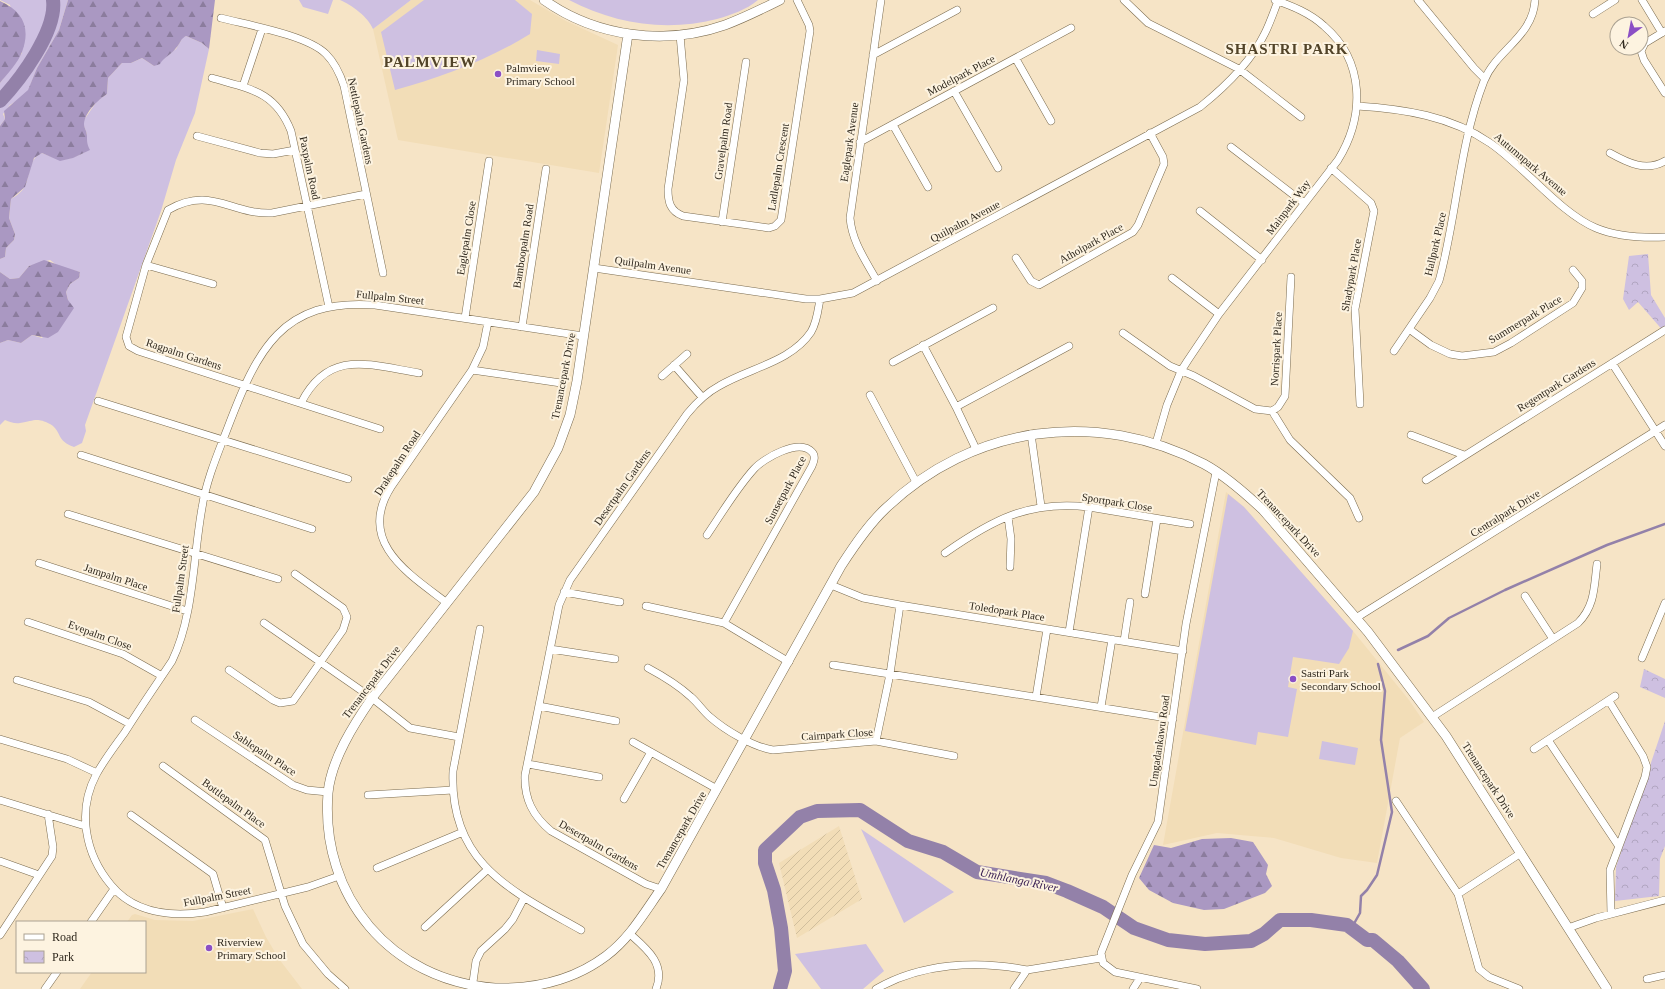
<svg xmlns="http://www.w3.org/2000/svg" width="1665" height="989" viewBox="0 0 1665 989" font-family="'Times New Roman',serif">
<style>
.built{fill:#f2ddb7}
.industrial{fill:url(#industrial-furrows)}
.grass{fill:#cec0e1}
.forest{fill:url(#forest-firs)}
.park{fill:url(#park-crowns)}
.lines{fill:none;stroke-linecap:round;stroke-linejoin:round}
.stream{stroke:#9381a9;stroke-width:2.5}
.river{stroke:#9381a9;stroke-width:14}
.minor-casing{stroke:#7a6b4f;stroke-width:8}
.tertiary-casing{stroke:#7a6b4f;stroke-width:10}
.minor{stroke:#fff;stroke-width:7}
.tertiary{stroke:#fff;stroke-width:9}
.poi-dot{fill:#8b4fc5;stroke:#fdf3e0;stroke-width:1.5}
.labels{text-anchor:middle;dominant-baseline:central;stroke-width:4;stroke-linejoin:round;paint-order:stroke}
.poi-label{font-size:11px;fill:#30291e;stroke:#fdf3e0;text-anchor:start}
.street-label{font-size:11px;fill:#30291e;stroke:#fdf3e0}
.water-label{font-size:12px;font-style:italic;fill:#391f53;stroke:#fdf3e0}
.district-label{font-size:15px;font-weight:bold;letter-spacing:1px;fill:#514328;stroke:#fdf3e0}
</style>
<defs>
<pattern id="industrial-furrows" width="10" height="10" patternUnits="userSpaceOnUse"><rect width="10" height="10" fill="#f2ddb7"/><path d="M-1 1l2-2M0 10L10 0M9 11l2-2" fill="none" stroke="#d0be9d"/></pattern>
<pattern id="forest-firs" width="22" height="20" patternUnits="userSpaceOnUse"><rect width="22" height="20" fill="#aa98c2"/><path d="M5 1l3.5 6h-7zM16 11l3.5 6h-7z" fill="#8b7c9d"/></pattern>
<pattern id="park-crowns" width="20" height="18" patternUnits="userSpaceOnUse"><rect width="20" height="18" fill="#cec0e1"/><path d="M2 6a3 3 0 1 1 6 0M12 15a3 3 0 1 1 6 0" fill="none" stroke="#b1a5c1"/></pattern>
</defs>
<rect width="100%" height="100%" fill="#f6e4c6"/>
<path class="built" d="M411,0H530L566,21L618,45L599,173L398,140L373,29Z
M1226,492L1244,507L1353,631L1409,700L1424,722L1400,738L1377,863L1341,858L1274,838L1217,833L1163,845Z
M253,909L266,937L279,959L302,989H80L92,972H145V922H127L132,915L135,914L155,920L193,921Z"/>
<path class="industrial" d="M839,826L862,899L797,938L779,863Z"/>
<path class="grass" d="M0,0H68L59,30L37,68L28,91L23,97L10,105L3,114L5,119L0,126V83L22,53L10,5Z
M299,0H333L328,14L303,7Z
M340,0H411L373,29C368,17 352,5 340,0Z
M424,0H515L532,14L530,34C488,60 442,77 395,90L381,32Z
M569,0H758C746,10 731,15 717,19C666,32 615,24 569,0Z
M186,36L202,43L209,49L195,113L176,160L161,211L85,425L86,431L82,443L74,447C56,441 62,431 50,424C36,417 34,421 20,423C15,424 10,422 5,420L0,425V343L8,340L21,343L32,335L42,338L68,300L66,292L70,284L79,278L80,272L58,266L50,260L29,266L19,278L10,279L0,272V259L5,257L6,248L14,240L15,234L9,218L11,199C16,196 23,191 25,186C30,176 29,157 42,153C62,161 65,162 85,152L87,134L84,126V120L97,101L107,94L108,78L122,63H131L142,58L154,66L176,49L183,37Z
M537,50L560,54L559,64L536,61Z
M1228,494L1244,507L1353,631L1349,648L1339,664L1293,657L1288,687L1297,689L1288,737L1258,732L1256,745L1185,731Z
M1322,741L1358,748L1355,765L1319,759Z
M861,829L954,892L904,923Z
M866,944L884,971L863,989H821L795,954Z"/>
<path class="forest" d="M68,0H215L209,49L202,43L186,36C181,38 180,44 176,48C171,55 164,57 160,64L154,66L142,58L131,63H122L108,78L107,94C98,100 85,112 84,124C84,128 87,131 87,136C87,142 87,144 90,150L73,158L60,161L42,153L34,158L25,187L11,199L9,218L15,234L14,240L6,248L5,257L0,259V126L5,119L4,111L28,90L37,68L59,30Z
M0,1C23,11 31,28 22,52C18,63 7,74 0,83Z
M44,260L80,272L79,278L70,284L66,292L68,300L74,308L58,332L48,338L32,335L21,343L8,340L0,343V272L10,279L19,278L29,266Z
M1231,838L1253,842L1268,865L1266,874L1272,886L1265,893L1224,909L1204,910L1173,903L1149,890L1139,878L1154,845L1171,848L1202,839Z"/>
<path class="park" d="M1648,254L1651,295L1665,318V333L1638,302L1629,310L1623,299L1629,256Z
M1644,669L1665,679V698L1640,687Z
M1665,721V846L1660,859L1659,896L1615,901L1616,867Z"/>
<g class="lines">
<path class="stream" d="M1398,650L1428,636L1449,618L1505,590L1607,545L1665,524
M1351,929L1360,913L1361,896L1367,890L1377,875L1392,812L1381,740L1385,691L1378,664"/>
<path class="river" d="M0,101C20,80 57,31 53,0
M780,989L785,971L781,928L774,890L765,863V850L800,817L817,811L860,810L908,841L943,852L977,872L1046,883L1067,891L1103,907L1134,928L1168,940L1205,944L1251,941L1264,934L1280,920H1311L1347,925L1367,940H1373L1398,961L1423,989"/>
<defs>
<path id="minor" d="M1124,0L1148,23L1239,69L1301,117
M1418,0L1474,68L1485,79
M1642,0L1662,33
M1593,14L1615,0
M221,18C248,25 307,35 326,54C335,63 340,74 344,86L383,273
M1665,31L1645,43L1641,51L1644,60L1665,93
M680,35L684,80L668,189C668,202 670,211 683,216L769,228L775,226L781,220L810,31L809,25L797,0
M873,55L957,10
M1016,59L1051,121
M212,78C250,89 275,91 291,131L329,307
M243,86L262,29
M954,91L998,168
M1357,106C1404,109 1451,116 1490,143C1524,166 1560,213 1596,228C1618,237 1642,238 1665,237
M893,125L928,187
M197,136L260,153L273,154L295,150
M860,142L1071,28
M1231,147L1304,203
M1610,153C1628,163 1646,172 1665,161
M1331,168L1371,203L1374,211L1355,309L1360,404
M366,194L272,213C231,215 211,185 168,210L146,265L126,337L129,346L138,351L380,429
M1200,211L1262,260
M722,222L746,62
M1016,258L1031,281L1039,285L1133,232L1138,225L1164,164L1163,157L1150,133
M146,265L213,284
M594,268L806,299H820L853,293L1200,107C1225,87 1251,62 1265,33C1270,23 1274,11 1278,1
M1172,278L1219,314
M877,281C866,261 852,242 850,218L881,0
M465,318L489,161
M522,327L546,169
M1409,329L1431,345L1450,354L1462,356L1494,352L1511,343L1573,303L1582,288V281L1573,270
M1123,333L1170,366L1194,376L1255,409L1272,411L1278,407L1285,396L1291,277
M923,345L956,407L976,449
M1394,351L1430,298L1439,281C1457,216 1459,145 1484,81C1496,50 1533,37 1535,0
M893,362L993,308
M1612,363L1665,446
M674,365L702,397
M472,370L561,383
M662,376L687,354
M870,395L916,482
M98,401L348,479
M301,403C329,348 370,365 419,373
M956,407L1069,346
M1272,411L1290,440L1350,498L1359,518
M1031,434L1041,506
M1411,435L1464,455
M1156,443L1167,405L1181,371L1188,360L1219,314L1338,160C1365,116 1365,61 1324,26C1310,13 1292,6 1275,0
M81,455L312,529
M1426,480L1665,330
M68,514L278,579
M1008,517L1011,539L1010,567
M707,535C722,513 736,489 754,469C764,458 799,438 812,452C816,456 814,461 812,466L724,623
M945,553C992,520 1029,500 1089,507L1190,524
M39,563L187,611
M831,585L863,598L900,605L1183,651
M564,592L620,602
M1145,594L1157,519
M1525,596L1553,639
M447,603C409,574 356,542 391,487L472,370L483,347L488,322
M646,606L724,623L789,662
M1356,618L1665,425
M28,622L123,654L162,676
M264,623L372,698L410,728L459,737
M480,629L453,771C449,864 512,891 581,930
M1069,632L1089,507
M1124,641L1130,602
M550,649L615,659
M1642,658L1665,603
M833,665L1173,719
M648,668C663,676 678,685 691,697C698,703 703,711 710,717C725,730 753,747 773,750L876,741L954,756
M229,670L273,700L280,703L293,701L343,630L347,617L343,608L295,574
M17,680L89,702L130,724
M1036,697L1047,629
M1609,701L1643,756L1647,767L1645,777L1610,870L1611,914
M539,706L616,721
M1101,707L1112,639
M1432,717L1578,623C1595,606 1594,587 1597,564
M195,720L293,785L307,790L328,792
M0,739L67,759L97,773
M1548,740L1618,845
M876,741L890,674L900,605
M633,742L717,789
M1534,749L1615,696
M528,764L599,777
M163,766L265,840L285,906L303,944L328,974L345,989
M368,795L453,790
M624,799L651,752
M0,800L85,826
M1396,801L1458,894L1479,969L1489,977L1519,989
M131,815L213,874L223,908
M0,861L39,875
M377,868L463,832
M339,876L308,887L205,912C171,917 134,913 111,885C85,854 77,811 96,775C104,760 115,746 125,732C140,708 156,685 172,661C194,616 193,557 202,508C206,481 218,453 228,427C257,351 281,298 375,305L583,336
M661,889L646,884L551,831C533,816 524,799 525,775L559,605L570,580L687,414C696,403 706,393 719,386C749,368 791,362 811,332C817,322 818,310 820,299
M1458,894L1521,853
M91,922L114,889
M425,927L487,870
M1568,928L1596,918L1665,900
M630,934C647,949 666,964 656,989
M0,935L52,856L53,847L48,814
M1647,979L1665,975
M45,989L57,972
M472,989L476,961L481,951L505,929L513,919L524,898
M876,989C921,963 977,960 1027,970
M1014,989L1027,970L1101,958
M1133,989L1140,978
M1197,989L1115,972L1103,963L1101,953L1132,875L1158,822L1186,624L1216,472"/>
<path id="tertiary" d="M544,0C596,37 665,46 725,25C744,18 762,9 780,0
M628,34L577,381L570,415L558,448L534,492L372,698C354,724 331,760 328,793C320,896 391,981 495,988C534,989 574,980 606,956C630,938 644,913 661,889L841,566C854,546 868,525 885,509C972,425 1097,408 1204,464C1226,476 1245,493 1263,510L1368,632L1446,736L1607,989"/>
</defs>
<use href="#minor" class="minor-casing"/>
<use href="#tertiary" class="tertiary-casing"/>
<use href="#minor" class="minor"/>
<use href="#tertiary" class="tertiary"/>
</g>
<g class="poi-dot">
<circle cx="498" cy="74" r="4"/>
<circle cx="1293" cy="679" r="4"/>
<circle cx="209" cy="948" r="4"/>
</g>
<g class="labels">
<g class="poi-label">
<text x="506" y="68">Palmview<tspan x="506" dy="13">Primary School</tspan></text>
<text x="1301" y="673">Sastri Park<tspan x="1301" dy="13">Secondary School</tspan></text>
<text x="217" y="942">Riverview<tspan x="217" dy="13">Primary School</tspan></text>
</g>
<g class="street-label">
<text transform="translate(961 75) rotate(-28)">Modelpark Place</text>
<text transform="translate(361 121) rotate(78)">Nettlepalm Gardens</text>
<text transform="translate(723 141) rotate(-82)">Gravelpalm Road</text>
<text transform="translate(849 142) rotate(-82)">Eaglepark Avenue</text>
<text transform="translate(1531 164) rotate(40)">Autumnpark Avenue</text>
<text transform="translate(778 167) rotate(-81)">Ladlepalm Crescent</text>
<text transform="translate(310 168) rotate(78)">Paxpalm Road</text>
<text transform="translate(1288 207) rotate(-53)">Mainpark Way</text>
<text transform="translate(965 221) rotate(-28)">Quilpalm Avenue</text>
<text transform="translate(466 238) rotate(-81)">Eaglepalm Close</text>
<text transform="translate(1091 243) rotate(-29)">Atholpark Place</text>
<text transform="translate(1435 244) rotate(-77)">Hallpark Place</text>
<text transform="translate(523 246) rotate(-81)">Bamboopalm Road</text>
<text transform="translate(653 265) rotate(8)">Quilpalm Avenue</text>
<text transform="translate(1351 275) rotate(-80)">Shadypark Place</text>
<text transform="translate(390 297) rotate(6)">Fullpalm Street</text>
<text transform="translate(1525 319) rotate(-31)">Summerpark Place</text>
<text transform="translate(1276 349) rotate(-87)">Norrispark Place</text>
<text transform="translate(184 354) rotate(18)">Ragpalm Gardens</text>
<text transform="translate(563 376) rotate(-79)">Trenancepark Drive</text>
<text transform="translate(1556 385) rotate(-32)">Regentpark Gardens</text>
<text transform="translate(397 463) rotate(-57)">Drakepalm Road</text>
<text transform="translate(622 487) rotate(-55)">Desertpalm Gardens</text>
<text transform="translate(785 490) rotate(-62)">Sunsetpark Place</text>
<text transform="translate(1117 502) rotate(9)">Sportpark Close</text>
<text transform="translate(1505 513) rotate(-32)">Centralpark Drive</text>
<text transform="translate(1289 523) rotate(47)">Trenancepark Drive</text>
<text transform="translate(116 577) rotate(18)">Jampalm Place</text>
<text transform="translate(180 579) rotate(-82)">Fullpalm Street</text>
<text transform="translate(1007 611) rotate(9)">Toledopark Place</text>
<text transform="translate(100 635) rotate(20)">Evepalm Close</text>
<text transform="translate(371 682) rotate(-53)">Trenancepark Drive</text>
<text transform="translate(837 734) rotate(-4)">Cairnpark Close</text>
<text transform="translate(1159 741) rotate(-82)">Umgadankawu Road</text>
<text transform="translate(265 753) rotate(33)">Sablepalm Place</text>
<text transform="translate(1489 780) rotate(57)">Trenancepark Drive</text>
<text transform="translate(234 803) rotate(36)">Bottlepalm Place</text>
<text transform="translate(681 830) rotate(-60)">Trenancepark Drive</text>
<text transform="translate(599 845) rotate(30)">Desertpalm Gardens</text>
<text transform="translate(217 896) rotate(-11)">Fullpalm Street</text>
</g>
<g class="water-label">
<text transform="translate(1019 880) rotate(12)">Umhlanga River</text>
</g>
<g class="district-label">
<text x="1287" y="49">SHASTRI PARK</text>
<text x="430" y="62">PALMVIEW</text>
</g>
</g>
<rect x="16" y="921" width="130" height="52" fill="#fdf3e0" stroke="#aba292"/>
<rect x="24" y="934" width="20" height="6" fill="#ffffff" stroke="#aba292"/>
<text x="52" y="941" font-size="12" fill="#30291e">Road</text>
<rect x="24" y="951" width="20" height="12" fill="url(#park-crowns)" stroke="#aba292"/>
<text x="52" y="961" font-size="12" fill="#30291e">Park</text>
<g transform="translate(1629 36) rotate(212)"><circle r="19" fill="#fdf3e0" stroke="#aba292"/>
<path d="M0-3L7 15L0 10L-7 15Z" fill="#8b4fc5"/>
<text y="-6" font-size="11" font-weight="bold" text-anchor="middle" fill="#30291e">N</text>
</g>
</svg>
